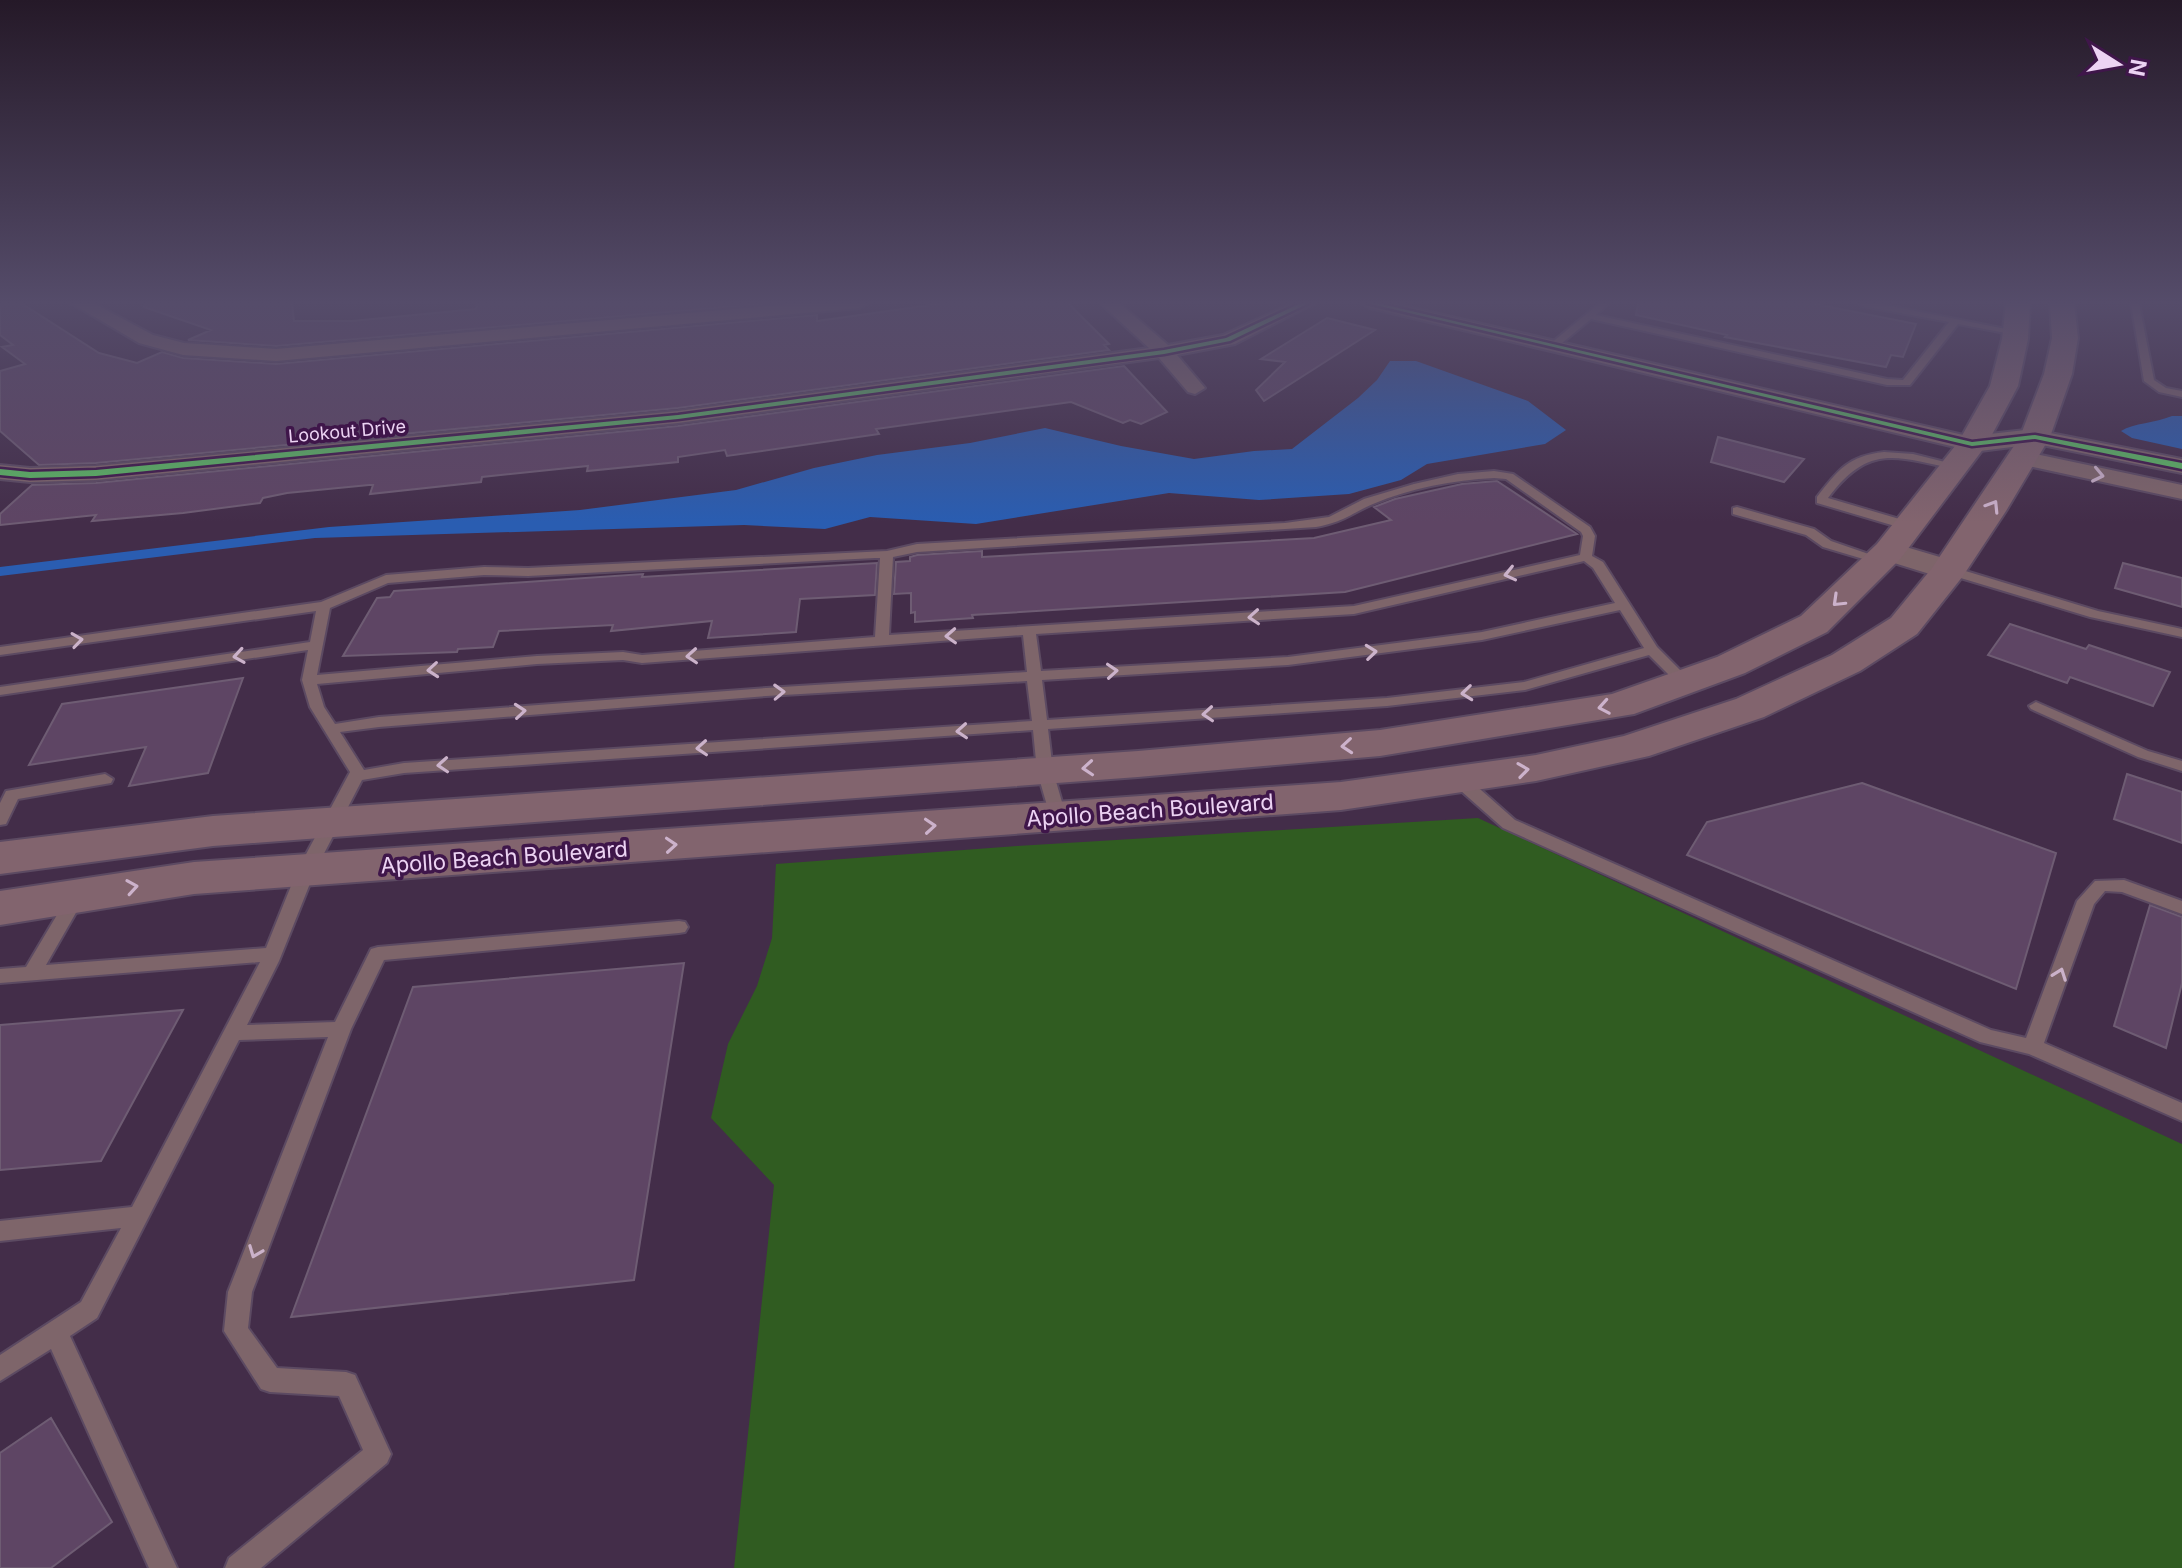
<svg xmlns="http://www.w3.org/2000/svg" width="2182" height="1568" viewBox="0 0 2182 1568" font-family="Inter,sans-serif">
<style>
.green{fill:#305c21}
.water{fill:#2a5db1}
.building{fill:#5e4564;stroke:#6e5c73;stroke-width:2}
.lines{fill:none;stroke-linecap:round;stroke-linejoin:round}
.service-casing{stroke:#5c4a62;stroke-width:4}
.minor-casing{stroke:#5c4a62;stroke-width:4}
.tertiary-casing{stroke:#5c4a62;stroke-width:4}
.secondary-casing{stroke:#5c4a62;stroke-width:4}
.service{fill:#7e656a;fill-rule:evenodd}
.minor{fill:#7e656a;fill-rule:evenodd}
.tertiary{fill:#7e656a;fill-rule:evenodd}
.secondary{fill:#82646e;fill-rule:evenodd}
.cycleway-casing{stroke:#3f164a;stroke-width:5}
.cycleway{fill:#5cba63;fill-rule:evenodd}
.oneway{stroke:#cbb2ca}
.oneway2{stroke:#ccb2cb}
.labels{text-anchor:middle;dominant-baseline:central;stroke-width:7;stroke-linejoin:round;paint-order:stroke}
.far-street-label{font-size:18px;fill:#ecd3f3;stroke:#3f164a}
.street-label{font-size:22px;fill:#ecd3f3;stroke:#3f164a}
</style>
<rect width="100%" height="100%" fill="#432d49"/>
<path class="green" d="M1478,818L2182,1144V1568H734L774,1185L711,1118L728,1044L757,986L772,938L776,864L1017,846Z"/>
<path class="water" d="M1390,361H1416L1528,401L1566,430L1545,444L1427,464L1401,480L1349,494L1259,500L1169,493L976,524L870,517L825,529L744,525L315,538L0,576V567L329,527L580,510L736,490L814,468L877,455L970,443L1045,428L1121,446L1194,459L1254,451L1292,449L1358,398L1377,380Z
M2172,416H2182V449L2132,438L2121,431C2134,423 2155,423 2172,416Z"/>
<path class="building" d="M0,303H21L99,353L137,363L162,352L183,358L276,364L817,315V321L945,303H1068L1109,344L1104,345L1109,350L678,408L96,463L39,465L0,431V371L25,364L2,347L13,345L0,335Z
M145,303H292L294,321H352L476,309L478,303H773L276,346L188,340L211,330L144,307Z
M1638,303H1810L1916,324L1903,357L1891,355L1886,367L1725,337L1727,335L1636,315Z
M1327,318L1375,330L1264,401L1256,390L1285,362L1261,359Z
M1124,366L1167,412L1141,424L1130,420L1123,423L1071,402L876,429L879,434L727,456L725,450L678,457V462L587,471L588,466L482,477L481,482L370,494L373,485H369L287,493L263,498L260,503L183,513L92,521L96,515L0,525V514L32,485L96,483L678,426Z
M1718,437L1804,459L1784,482L1711,462Z
M1497,481L1577,534L1345,592L972,615L973,618L915,622V612L911,613V593L894,594L896,562L910,561V557L917,555L982,551V557L1314,538L1391,520L1374,507L1395,499L1462,484Z
M877,563L875,595L800,599L796,632L708,638L712,621L611,631L613,625L499,631L493,647L458,649L457,652L343,656L377,598L390,597L394,591L643,574L642,577Z
M2123,563L2182,578V607L2115,588Z
M2010,624L2086,649L2089,645L2170,672L2153,706L2070,677L2067,683L1988,655Z
M243,678L208,773L129,786L146,747L29,765L62,704Z
M2127,774L2182,792V843L2114,819Z
M1862,783L2056,853L2016,989L1687,855L1707,822Z
M2150,905L2182,917V983L2166,1048L2114,1026Z
M684,963L634,1280L291,1317L413,987Z
M183,1010L101,1161L0,1170V1025Z
M51,1418L112,1522L51,1568H0V1453Z"/>
<g class="lines">
<defs>
<path id="service" d="M1600,303H1609L1596,315L1887,379L1903,380L1949,322L1863,306L1859,303H1875L2021,332L2016,335L1958,324L1910,385H1887L1591,319L1556,348H1550V344Z
M2131,303H2139L2154,380L2166,388L2182,391V397L2159,392L2144,381Z
M1884,452L1913,454L1961,466L1955,469C1896,457 1869,443 1828,498L1913,523V529H1905L1817,503V497C1838,470 1848,456 1884,452Z
M1494,471L1513,474L1590,527L1595,536L1592,556L1603,562L1657,647L1689,679L1691,682L1689,685H1679L1649,655L1525,690L1387,706L1048,729L1053,771L1066,816L1058,821L1050,816L1037,771L1033,730L404,773L362,780L315,871L279,961L247,1025L335,1022L371,949L378,947L679,921L685,922L688,927L685,932L679,933L384,960L351,1029L252,1292L248,1328L277,1368L346,1372L355,1375L391,1454L387,1463L261,1568H225L229,1558L363,1450L339,1396L270,1392L261,1389L224,1331L228,1292L328,1037L239,1040L97,1318L70,1336L177,1568H149L51,1349L0,1381V1355L81,1302L121,1228L0,1241V1221L132,1207L260,962L0,983V969L26,967L70,893H82L85,897L46,965L266,948L297,871L350,772L310,707L302,680L308,650L0,695V687L310,642L316,611L0,655V647L321,602L386,575L484,567L528,568L887,551L917,544L1285,523L1329,517L1364,499L1414,484L1458,474ZM1494,478L1506,479L1581,532L1583,536L1580,555L1354,606L889,635L893,557L917,552L1316,527C1344,522 1350,514 1373,504C1411,488 1453,480 1494,478ZM875,558H880L875,637L642,655L623,652L537,656L317,675L330,608L388,583L484,575L528,576ZM1584,561L1593,568L1615,603L1482,632L1288,657L1041,671L1036,634L1354,614ZM1620,610L1644,648L1524,682L1387,698L1047,720L1042,680L1288,665L1482,640ZM1023,635L1027,672L766,688L379,717L335,724L324,707L317,684L537,664L623,660L642,663ZM1027,681L1032,721L404,763L364,770L340,732L379,727L766,696Z
M1737,507L1814,529L1831,541L1886,560L1880,564L1823,547L1806,535L1733,514V508Z
M1949,566L2098,611L2182,629V637L2090,617L1944,573L1943,570Z
M2036,702L2148,751L2182,761V771L2138,757L2031,709L2029,706Z
M105,774L113,779L111,783L18,799L6,824L0,825V803L6,791Z
M1458,774L1464,775L1515,820L1991,1030L2026,1038L2077,901L2095,881L2124,880L2182,901V914L2122,892L2105,891L2094,904L2044,1043L2182,1103V1121L2029,1054L1980,1042L1503,828L1452,783L1450,779L1452,775Z"/>
<path id="minor" d="M71,303H93L153,335L184,343L276,349L803,303H868L859,308L276,361L183,355L139,343Z
M1100,303H1119L1168,345L1223,335L1293,303H1315L1235,344L1177,355L1205,388L1195,394L1188,392L1159,358L678,423L96,480L30,482L0,479V465L30,468L96,466L678,411L1149,348Z
M1361,303H1391L1972,437L1983,444L1972,451L1370,308Z
M2035,430L2182,459V473L2027,442L2024,437Z
M2022,451L2182,485V499L2014,463L2011,458Z"/>
<path id="tertiary" d="M2035,429L2045,431L2049,437L2045,443L1972,452L1962,450L1958,444L1962,438L1972,436Z
M1889,542L1960,563L1965,570L1960,577L1949,580L1878,558L1873,551L1878,544Z"/>
<path id="secondary" d="M2006,303H2030L2028,339L2018,386L1987,444L1901,558L1827,632L1745,673L1634,714L1380,756L1138,777L213,846L0,874V842L213,816L1138,751L1380,730L1612,694L1717,657L1801,616L1877,544L1959,441L1990,386L2002,339Z
M2050,303H2074L2078,338L2072,374L2050,437L2006,511L1963,576L1917,634L1860,671L1764,717L1649,756L1536,781L1341,810L194,894L0,925V891L194,862L1341,782L1536,755L1624,736L1736,699L1832,655L1891,618L1932,568L2020,437L2044,374L2052,338Z"/>
</defs>
<use href="#service" class="service-casing"/>
<use href="#minor" class="minor-casing"/>
<use href="#tertiary" class="tertiary-casing"/>
<use href="#secondary" class="secondary-casing"/>
<use href="#service" class="service"/>
<use href="#minor" class="minor"/>
<use href="#tertiary" class="tertiary"/>
<use href="#secondary" class="secondary"/>
<defs>
<path id="cycleway" d="M1301,303H1309L1230,341L1164,354L678,419L96,476L30,478L0,475V469L30,472L96,470L678,415L1164,350L1226,338Z
M1367,303H1377L1972,442L2035,435L2182,463V469L2035,439L1972,446Z"/>
</defs>
<use href="#cycleway" class="cycleway-casing"/>
<use href="#cycleway" class="cycleway"/>
</g>
<defs><path id="oneway-chevron" d="M-2-3.5L2.5 0L-2 3.5" fill="none" stroke-width="1.6" stroke-linecap="round" stroke-linejoin="round" transform="scale(2)"/></defs>
<g class="oneway">
<use href="#oneway-chevron" transform="translate(2098 475) rotate(12)"/>
<use href="#oneway-chevron" transform="translate(1510 574) rotate(167)"/>
<use href="#oneway-chevron" transform="translate(1254 617) rotate(176)"/>
<use href="#oneway-chevron" transform="translate(951 636) rotate(177)"/>
<use href="#oneway-chevron" transform="translate(77 640) rotate(-8)"/>
<use href="#oneway-chevron" transform="translate(1371 652) rotate(-6)"/>
<use href="#oneway-chevron" transform="translate(239 656) rotate(171)"/>
<use href="#oneway-chevron" transform="translate(692 656) rotate(176)"/>
<use href="#oneway-chevron" transform="translate(433 670) rotate(175)"/>
<use href="#oneway-chevron" transform="translate(1112 671) rotate(-4)"/>
<use href="#oneway-chevron" transform="translate(779 692) rotate(-2)"/>
<use href="#oneway-chevron" transform="translate(1467 693) rotate(174)"/>
<use href="#oneway-chevron" transform="translate(520 711) rotate(-5)"/>
<use href="#oneway-chevron" transform="translate(1208 714) rotate(176)"/>
<use href="#oneway-chevron" transform="translate(962 731) rotate(176)"/>
<use href="#oneway-chevron" transform="translate(702 748) rotate(176)"/>
<use href="#oneway-chevron" transform="translate(443 765) rotate(176)"/>
<use href="#oneway-chevron" transform="translate(2060 974) rotate(-70)"/>
<use href="#oneway-chevron" transform="translate(255 1252) rotate(111)"/>
</g>
<g class="oneway2">
<use href="#oneway-chevron" transform="translate(1993 506) rotate(-58)"/>
<use href="#oneway-chevron" transform="translate(1838 601) rotate(136)"/>
<use href="#oneway-chevron" transform="translate(1604 707) rotate(170)"/>
<use href="#oneway-chevron" transform="translate(1347 746) rotate(175)"/>
<use href="#oneway-chevron" transform="translate(1088 768) rotate(176)"/>
<use href="#oneway-chevron" transform="translate(1523 770) rotate(-8)"/>
<use href="#oneway-chevron" transform="translate(930 826) rotate(-4)"/>
<use href="#oneway-chevron" transform="translate(671 845) rotate(-4)"/>
<use href="#oneway-chevron" transform="translate(132 887) rotate(-9)"/>
</g>
<linearGradient id="sky" x2="0" y2="1"><stop stop-color="#251928"/><stop offset="0.58" stop-color="#554c6a"/><stop offset="1" stop-color="#554c6a" stop-opacity="0"/></linearGradient>
<rect width="2182" height="522" fill="url(#sky)"/>
<g class="labels">
<g class="far-street-label">
<text transform="translate(347 431) rotate(-5)">Lookout Drive</text>
</g>
<g class="street-label">
<text transform="translate(1150 810) rotate(-4)">Apollo Beach Boulevard</text>
<text transform="translate(504 857) rotate(-4)">Apollo Beach Boulevard</text>
</g>
</g>
<g transform="translate(2118 64) rotate(101)" stroke="#3f164a" stroke-width="6" paint-order="stroke">
<path d="M0-6L14 30L0 20L-14 30Z" fill="#ecd3f3"/>
<text y="-12" font-size="22" font-weight="bold" text-anchor="middle" fill="#ecd3f3">N</text>
</g>
</svg>
